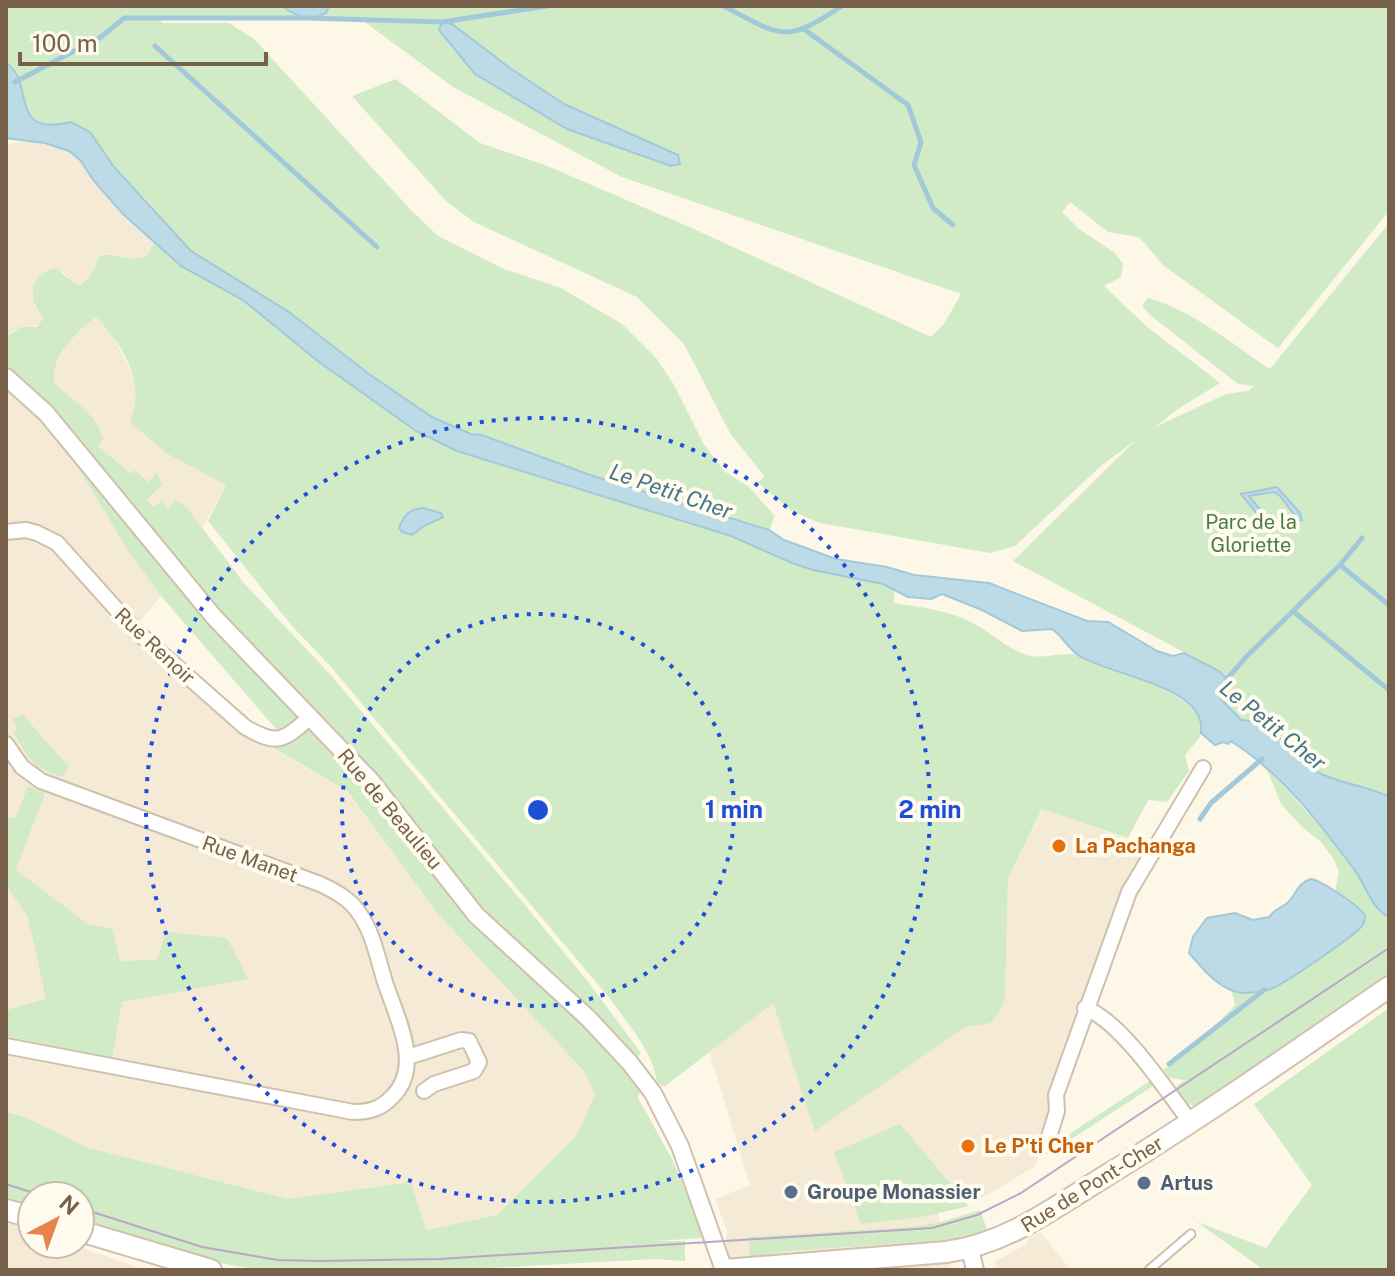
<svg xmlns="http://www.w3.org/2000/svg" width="1395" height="1276" viewBox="0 0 1395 1276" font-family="'Public Sans',sans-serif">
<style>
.residential{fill:#f4ead6}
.green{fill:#d0ebc5}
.water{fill:#bcdbe7;stroke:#a2c9d9;stroke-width:2;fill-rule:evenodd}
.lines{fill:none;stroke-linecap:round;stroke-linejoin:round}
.stream{stroke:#a2c9d9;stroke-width:5}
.service-casing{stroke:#cfc0ad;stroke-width:11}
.minor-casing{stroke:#cfc0ad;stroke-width:18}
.tertiary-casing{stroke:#cfc0ad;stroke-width:20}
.secondary-casing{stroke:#d2c1ab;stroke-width:24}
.service{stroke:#fff;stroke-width:7}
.minor{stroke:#fff;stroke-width:14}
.tertiary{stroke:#fff;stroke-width:16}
.secondary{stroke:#fff;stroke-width:20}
.tram{stroke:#bca5c7;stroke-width:2}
.ring{fill:none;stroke:#1d4ed8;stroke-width:4;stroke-dasharray:4 8}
.food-dot{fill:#e8710a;stroke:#fffbee;stroke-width:3}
.service-dot{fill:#5c6f8a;stroke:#fffbee;stroke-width:3}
.labels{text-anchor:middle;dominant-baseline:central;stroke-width:8;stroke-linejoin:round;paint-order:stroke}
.park-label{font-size:20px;fill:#4c7d42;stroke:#fffbee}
.street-label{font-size:20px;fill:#77614b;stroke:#fffbee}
.food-label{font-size:20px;font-weight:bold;fill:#c56008;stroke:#fffbee;text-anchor:start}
.service-label{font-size:20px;font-weight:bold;fill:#4e5e75;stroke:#fffbee;text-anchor:start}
.water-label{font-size:22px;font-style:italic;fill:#44768b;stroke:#fffbee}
.centre{fill:#1d4ed8;stroke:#fffbee;stroke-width:4}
.ring-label{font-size:24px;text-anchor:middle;font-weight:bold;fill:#1d4ed8;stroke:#fffbee;stroke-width:8;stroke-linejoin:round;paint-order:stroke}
</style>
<rect width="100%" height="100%" fill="#fdf7e8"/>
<path class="residential" d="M29,140L69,151L80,160L94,181L123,214L154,242L147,256L135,260L106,254L96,262L89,278L82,285L77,286L63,272L34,305L42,314V325L15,330L6,337V145Z
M96,317L113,337L135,379L138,395L135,409L166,453L226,485L202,528L188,509L155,507L147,498L156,473L148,482L135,471L131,474L121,468L98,446L103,439L102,433L93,419L54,383L52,372L58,359L70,340Z
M6,377L46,413L128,551L161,596L134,628L245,727L275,750L346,791L438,914L586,1072L595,1094L577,1135L497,1215L425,1230L411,1182L288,1199L86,1147L25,1117L6,1112Z
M1043,809L1154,848L1129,892L1049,1137L1041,1147L1035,1166L986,1196L936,1206L952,1270H724L727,1231L715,1199L750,1185L709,1051L773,1002L815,1130L965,1026L991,1023L1001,1009L1005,997L1008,878Z
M6,1222L32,1231V1244H70L147,1270H6Z
M1040,1232L1071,1270H996L995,1262L1028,1243L1026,1239Z"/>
<path class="green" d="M6,6H1389V211L1278,348L1164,266L1139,237L1108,232L1070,202L1062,212L1079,229L1115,253L1123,264L1121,277L1104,286L1146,326L1220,383L1178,409L1155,427L1226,394L1248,391L1254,386L1239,384L1233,380L1150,315L1142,306L1148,298C1192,310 1232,344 1270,369L1389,223V797C1370,787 1349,785 1329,777C1302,768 1285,746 1269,723L1241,720L1222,703L1218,692L1222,684L1219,671L1013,561L1136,440L1102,465L1015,546L990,553L820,523L792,511L757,482L765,477L730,433L684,344L637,297L474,222L446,201L352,96L396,79L480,143L545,165L687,226L931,337L944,324L961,294L622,177L453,87L362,20L159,18L162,23H229L254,39L410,209L438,236L504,269L561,288L622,324L657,359L674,385L703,443L724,471L749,487L775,516L769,530L590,475L482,435C421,428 340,347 288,312C250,286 204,267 173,233C166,226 161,216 154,209C141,193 125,180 112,164C104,153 97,139 87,130C70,115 49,133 31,116C17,104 24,74 6,63Z
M154,242L181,266L243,300L319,362L416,431L457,451L731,536L792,563L883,584L894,589V603C919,607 948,610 971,622C989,631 1005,647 1024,654C1043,661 1060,651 1078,655C1104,661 1201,697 1202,725C1203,740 1192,744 1185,756L1189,771L1167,802L1148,800L1128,838L1042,809L1008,878L1005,997L1001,1009L991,1023L965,1027L815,1131L773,1003L664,1087L657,1082C652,1050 629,1026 611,1000L331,667L292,626L208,521L226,485L166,453L130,422C147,382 123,346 96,317C76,333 50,356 54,383C70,398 99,416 103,439L98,446L131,474L135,470L148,482L157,472L162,485L147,499L154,507L161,501L168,508L176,500L188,509L243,582L329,673L529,910L589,983L641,1053L630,1063L643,1079L638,1098L672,1159L705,1238L654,1241H685V1261L656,1259L450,1270H266C202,1264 141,1240 80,1221V1196H32V1207L6,1199V1112L25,1117L86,1147L288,1199L411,1182L426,1230L497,1215L577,1135L595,1094L585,1072L438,914L347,791L275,749L262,737H283L161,596L128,551L46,413L6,377V337L21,327H37L43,319C41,313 36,308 34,302C29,284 39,272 55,268L77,285H81L89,278L100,256C117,251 127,264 147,256Z
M22,714L69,767L62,777L37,767L27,756L14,733L17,730L13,719Z
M1260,763C1293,795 1324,830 1353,867C1366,884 1370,907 1389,917V977L1201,1106C1187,1107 1182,1099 1174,1088L1185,1080L1170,1078L1163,1069L1175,1063L1232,1009L1235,1004L1231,990L1243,993L1274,988L1361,927L1344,900L1335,893L1339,871L1333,858L1321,842L1302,827L1281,804L1268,772Z
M28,786L45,793L16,870L88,924L112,929L120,961L157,960L166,932L227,938L248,979L122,1002L112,1058L6,1036V1010L46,999L28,917L6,885V819L16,817Z
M1389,1008V1270H1264L1197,1222L1266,1248L1312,1185L1254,1104Z
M1150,1081L1153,1086L1047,1155L1045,1150Z
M900,1124L969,1206L922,1217L861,1224L834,1152Z
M980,1210L988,1232L972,1238L789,1251L750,1257L749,1237L911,1227L941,1222Z"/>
<path class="water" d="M329,6L326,13C309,22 298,17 283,7Z
M442,22L452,24L510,68L564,104L678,155L680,164L671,166L567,129L475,74L439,30Z
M6,63C36,82 7,138 71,122L90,132L114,167L191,251L289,312L369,374L432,417L471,434L482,435L590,475L769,530L784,540L836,559L887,567L914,575L989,583L1087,621L1108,622L1157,651L1173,656L1184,653L1219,671L1228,680L1220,688V698L1241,720L1269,723C1285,746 1302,768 1329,777C1349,785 1370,787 1389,797V917C1370,908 1366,884 1353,868C1319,822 1280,772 1231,741L1228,744L1223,742L1215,745L1201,733C1208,685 1107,675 1078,655C1068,648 1062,636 1052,629L1022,631L982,610L942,594L931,599L908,597L883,584L813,570L792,563L731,536L457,451L416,431L319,362L243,300L181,266L123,214L94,181L80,160L69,151L45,143L6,138Z
M1277,487L1300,513L1302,520L1267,526L1241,494ZM1274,492L1280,496L1296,517L1269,520L1249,496Z
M423,508L441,513L443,517L424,526L412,535L402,532L399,528C404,515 409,509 423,508Z
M1311,879C1320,880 1364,908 1365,917C1365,920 1363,925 1360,928C1351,938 1287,982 1273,988C1266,991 1251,993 1243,993C1220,991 1203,969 1189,953L1193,937L1207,918L1235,913L1253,920L1269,917C1275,909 1279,909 1286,904C1297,896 1296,883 1311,879Z"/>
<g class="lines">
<path class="stream" d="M724,6C782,37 785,44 842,6
M805,30L908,105L921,142L914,165L933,208L953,225
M155,46L377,247
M15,82L101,37L124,18H306L442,22L547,6
M1340,565L1389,605
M1294,612L1389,690
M1227,679L1246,657L1340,565L1362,538
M1200,819L1211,803L1262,759
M1169,1064L1264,990"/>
<defs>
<path id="service" d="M1149,1270L1191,1234"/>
<path id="minor" d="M6,532L26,530L37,533L57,543L134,629L245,727C277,746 283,741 309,718
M6,744L22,767L41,781L320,884C335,891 350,899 359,913C373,932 378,960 385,982C396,1017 424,1066 392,1097C381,1109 369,1112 353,1112L6,1046
M1085,1008C1121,1021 1167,1091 1191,1123
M408,1057L461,1040L469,1041L479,1062L474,1071L434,1084L424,1091
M1049,1137L1057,1111L1056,1095L1129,892L1203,768"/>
<path id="tertiary" d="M6,377L46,413L214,617L371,781L476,915L589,1019L630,1063L653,1093L680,1146L724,1270
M970,1249L975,1270"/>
<path id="secondary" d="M6,1210L32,1217
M80,1231L211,1270
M725,1270L946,1252C1006,1244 1054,1208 1104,1177C1202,1117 1295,1052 1389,987"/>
</defs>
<use href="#service" class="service-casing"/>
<use href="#minor" class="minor-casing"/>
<use href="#tertiary" class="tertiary-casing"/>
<use href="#secondary" class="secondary-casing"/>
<use href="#service" class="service"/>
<use href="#minor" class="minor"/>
<use href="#tertiary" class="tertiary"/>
<use href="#secondary" class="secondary"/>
<path class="tram" d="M6,1184L43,1196
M80,1208L202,1247L278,1260L319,1261L440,1259L932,1228L977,1215L1021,1193L1389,948"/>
</g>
<g class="ring">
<circle cx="538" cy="810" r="196"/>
<circle cx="538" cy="810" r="392"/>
</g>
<g class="food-dot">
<circle cx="1059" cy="846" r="8"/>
<circle cx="968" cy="1146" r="8"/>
</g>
<g class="service-dot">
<circle cx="1144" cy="1183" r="8"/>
<circle cx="791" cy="1192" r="8"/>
</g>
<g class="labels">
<g class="park-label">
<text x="1251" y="522">Parc de la<tspan x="1251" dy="23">Gloriette</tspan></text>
</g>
<g class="street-label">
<text transform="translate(155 646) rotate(43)">Rue Renoir</text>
<text transform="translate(390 809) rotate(50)">Rue de Beaulieu</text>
<text transform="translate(250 859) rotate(20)">Rue Manet</text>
<text transform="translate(1092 1184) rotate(-32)">Rue de Pont-Cher</text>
</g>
<g class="food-label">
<text x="1075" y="846">La Pachanga</text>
<text x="984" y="1146">Le P'ti Cher</text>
</g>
<g class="service-label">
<text x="1160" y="1183">Artus</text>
<text x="807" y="1192">Groupe Monassier</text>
</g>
<g class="water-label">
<text transform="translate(671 491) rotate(19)">Le Petit Cher</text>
<text transform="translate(1273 725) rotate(39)">Le Petit Cher</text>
</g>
</g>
<circle cx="538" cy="810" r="12" class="centre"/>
<g class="ring-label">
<text x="734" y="818">1 min</text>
<text x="930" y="818">2 min</text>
</g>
<rect width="1395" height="1276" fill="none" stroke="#77614b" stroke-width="16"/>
<g transform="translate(56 1220) rotate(41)"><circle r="38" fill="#fffbee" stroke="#c9bdad" stroke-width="2"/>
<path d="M0-6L14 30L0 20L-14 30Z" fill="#e7834d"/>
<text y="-12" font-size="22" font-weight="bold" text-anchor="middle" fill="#77614b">N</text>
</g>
<path d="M20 52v12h246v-12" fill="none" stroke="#77614b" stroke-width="4"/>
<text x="32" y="52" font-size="24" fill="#77614b" stroke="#fffbee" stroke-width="6" paint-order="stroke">100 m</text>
</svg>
